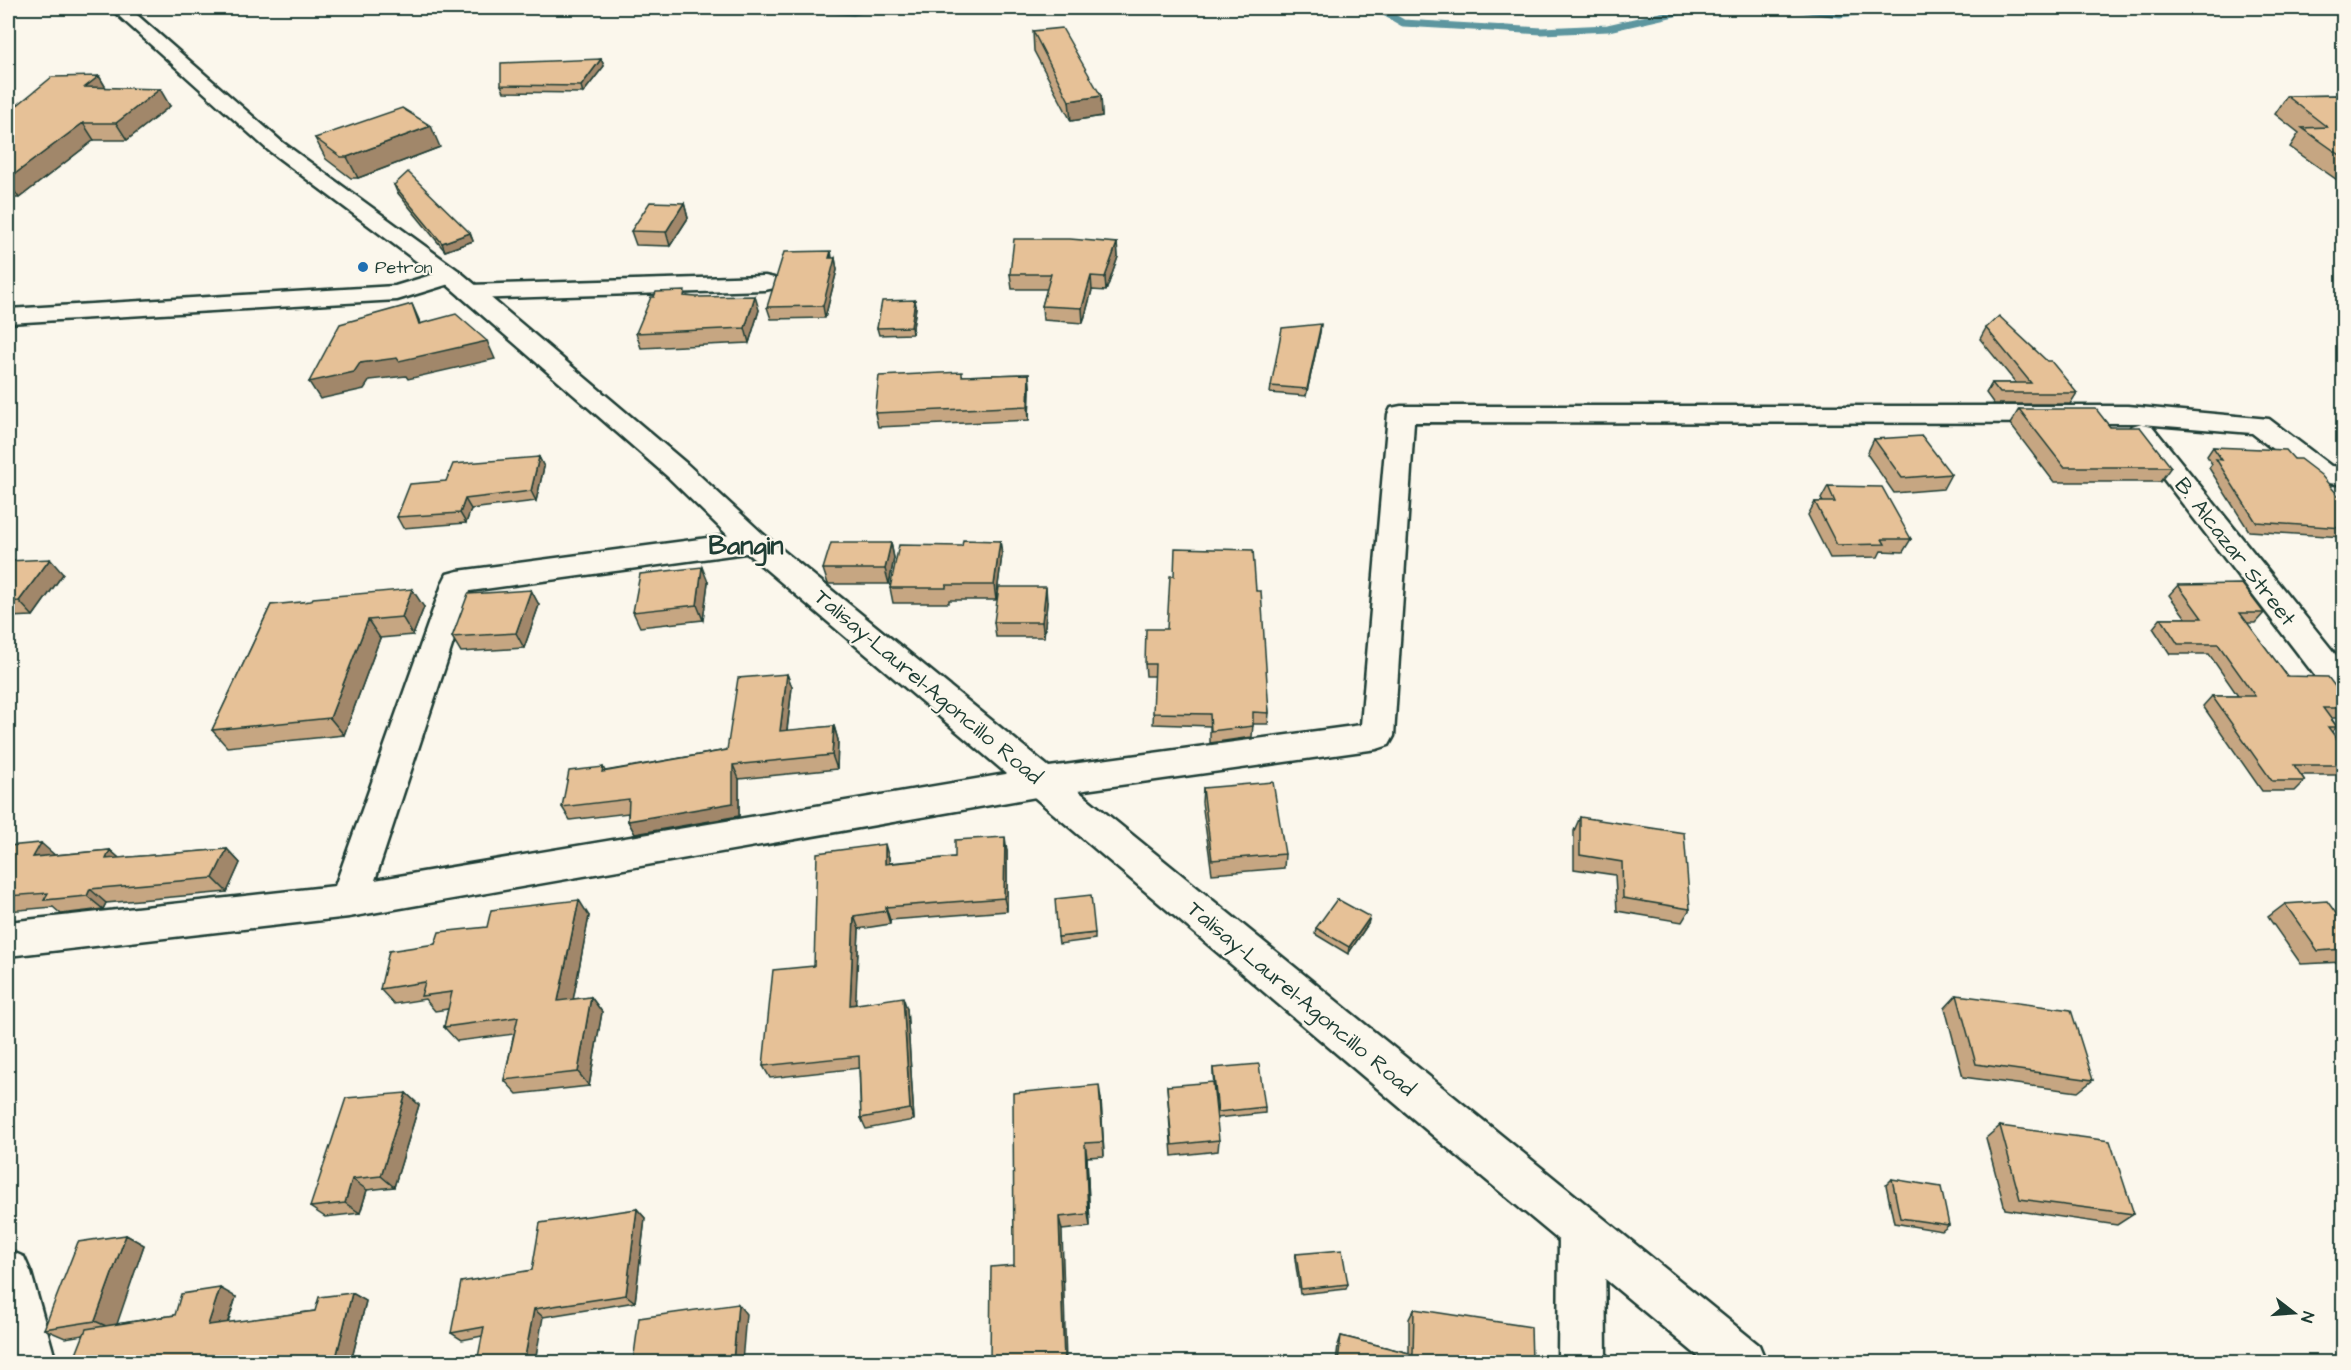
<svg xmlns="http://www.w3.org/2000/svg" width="2351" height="1370" viewBox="0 0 2351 1370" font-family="'Architects Daughter',sans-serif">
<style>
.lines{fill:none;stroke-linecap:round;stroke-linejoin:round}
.stream{stroke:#5d969f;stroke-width:7}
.street-casing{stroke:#1f3d34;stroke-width:5}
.secondary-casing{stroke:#1f3d34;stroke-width:5}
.street{fill:#fbf7ec;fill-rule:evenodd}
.secondary{fill:#fbf7ec;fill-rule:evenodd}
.wall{fill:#c6a682;stroke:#1f3d34;stroke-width:1.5}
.shaded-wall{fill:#a1876a;stroke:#1f3d34;stroke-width:1.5}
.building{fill:#e6c197;stroke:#1f3d34;stroke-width:1.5}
.poi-dot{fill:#1f6fb2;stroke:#fbf7ec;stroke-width:2}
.labels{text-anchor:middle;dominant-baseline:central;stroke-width:4.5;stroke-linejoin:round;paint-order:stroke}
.far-poi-label{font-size:18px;fill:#1f3d34;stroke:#fbf7ec;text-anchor:start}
.street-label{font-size:22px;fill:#1f3d34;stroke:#fbf7ec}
.quarter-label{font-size:26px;font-weight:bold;fill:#1f3d34;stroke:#fbf7ec}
</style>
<rect width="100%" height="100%" fill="#fbf7ec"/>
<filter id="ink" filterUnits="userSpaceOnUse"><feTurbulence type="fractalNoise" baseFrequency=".0167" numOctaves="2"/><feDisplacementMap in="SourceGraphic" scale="12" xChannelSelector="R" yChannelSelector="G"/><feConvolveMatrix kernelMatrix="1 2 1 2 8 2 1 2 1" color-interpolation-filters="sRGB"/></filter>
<g filter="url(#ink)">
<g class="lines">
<path class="stream" d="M806,8L853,12L873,8
M1377,8L1403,23L1542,31L1608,28L1696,8
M1792,8L1840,14L1890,8"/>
<defs>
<path id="street" d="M451,269L459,271L463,276L459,281L397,300L8,323V309L395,286Z
M765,276L774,278L777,283L774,288L765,290L470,299L461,297L458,292L461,287L470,285Z
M1401,406H2128L2269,419L2331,466L2344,467V485L2314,481L2252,433L2142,424L2152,426L2344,665V701L2332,698L2132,438L2128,432L2132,426L2142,423L1414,422L1394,736L1389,745L1377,749L1042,796L349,917L8,956V922L335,886L443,582L447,574L458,571L753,532L764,535L768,542L764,549L753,552L470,591L375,880L1042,768L1361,725L1388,414L1391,408Z
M1582,1209L1598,1216L1605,1232L1606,1362H1558L1559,1232L1566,1216Z
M8,1250L24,1257L31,1273L56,1362H8Z"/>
<path id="secondary" d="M110,8H129L282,142L459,271L687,464L764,535L1759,1345L1766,1362H1705L1443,1144L742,549L667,476L443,281L268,150Z"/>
</defs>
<use href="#street" class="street-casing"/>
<use href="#secondary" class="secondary-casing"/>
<use href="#street" class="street"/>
<use href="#secondary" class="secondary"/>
</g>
<path class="wall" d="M1033,31L1101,96L1102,116L1071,121L1034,51Z
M601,59L604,66L583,93L504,92L501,85Z
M99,76L106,88L170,106L127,140H94L19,198H8V107H15Z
M2343,95V184L2290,147L2299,133L2275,114L2287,96Z
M315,138L440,147L358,178H351L326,159Z
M394,185L470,233L473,241L445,251L397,192Z
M684,203L688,218L670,246L636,245L631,231Z
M1117,243L1118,257L1106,291L1092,290L1083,323L1043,320L1042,306L1047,289H1012L1010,274Z
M835,258L837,270L825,318L771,319L767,307Z
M687,296L759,310L749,343L641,348L636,333Z
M915,300L916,307L912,334L879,335L877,328Z
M1986,328L2077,393L2070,404H1994L1986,393L1992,383H2016L1980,339Z
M1320,332L1306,396L1270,393L1271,386Z
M1029,374L1030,387L1029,420L878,427L875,413L963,376Z
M2019,409L2110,427L2171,467L2160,482H2054L2010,424Z
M1874,439L1951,474L1943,489L1894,493L1867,454Z
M2213,447L2294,459L2342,500H2343V537L2249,531L2209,468L2212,464L2207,456Z
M539,457L544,467L536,501L471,509L466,523L403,528L397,517L446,481Z
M1828,486L1911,539L1903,552L1881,551L1878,557L1830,558L1808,515L1815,502H1823L1821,499Z
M1000,541L1002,555L996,600H949V603H893L890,588L962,546Z
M891,543L894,558L889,584H828L823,569Z
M8,562L63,574L33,616L8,617Z
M708,582L703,620L640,627L633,612Z
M2178,585L2264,613L2255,623H2247L2287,676L2343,697V717L2342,718H2331L2337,727L2332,732L2343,747V775H2301L2305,781L2295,791H2262L2203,706L2212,696H2238L2209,654H2170L2153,628L2161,618H2186L2169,595Z
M531,590L539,605L524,648L461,652L452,637Z
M1256,591L1269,713L1268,724H1253L1252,737L1210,743V726L1153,724L1155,676H1146L1145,664L1167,629Z
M1047,602L1044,637H996L994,622Z
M271,605L424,607L413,635L380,638L344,735L227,747L212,730Z
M787,674L792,687L787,731L834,726L838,740L837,769L739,779V816L635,834L628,821V813L570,820L562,807L603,767L605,771L727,750Z
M1203,788L1285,854L1284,868L1212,874L1202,802Z
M1580,817L1690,909L1682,922L1617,911L1615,875L1574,869V831Z
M8,846L55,855L110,850L119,858L227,849L240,863L227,892L106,903L103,909L61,914L53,907L8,911Z
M1007,851V911L890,920V924L859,929L855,1004L907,1009L914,1120L866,1129L861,1118L859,1068L770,1078L763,1066L814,966L889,858V863L955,857Z
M2285,904L2343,923V962L2301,964L2268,917Z
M589,916L573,999L591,997L602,1012L589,1086L517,1094L504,1080L514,1034L457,1041L444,1027L448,1009L435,1011L425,999L394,1004L380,989L435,944Z
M1368,924L1348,954L1315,934L1316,928Z
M1095,933V939L1059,944L1058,937Z
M1957,995L2093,1080L2078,1092L1963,1077L1945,1008Z
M1213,1068L1265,1107V1113L1217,1118L1213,1074Z
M1167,1086L1219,1140L1218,1151L1172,1156Z
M406,1093L419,1105L394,1187L367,1190L360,1213L325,1217L310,1207Z
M1101,1100L1104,1156L1087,1157L1090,1227L1062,1230L1014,1265Z
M2000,1126L2134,1214L2117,1225L2005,1209L1986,1138Z
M1892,1179L1949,1225L1942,1231L1894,1223L1886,1185Z
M637,1209L645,1218L635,1302L543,1317L482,1336L462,1340L451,1333L532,1270Z
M126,1235L144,1245L116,1324L175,1315L236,1297L228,1323L315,1311L352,1293L366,1301L351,1362L83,1335L65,1338L44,1329Z
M1296,1254L1348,1284L1346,1289L1300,1294L1295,1259Z
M1414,1309L1532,1362H1336L1338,1345L1341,1336L1409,1353V1319Z"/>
<path class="shaded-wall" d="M601,59L604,66L583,93L581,86Z
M99,76L109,93L85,87Z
M160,89L170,106L127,140L116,123Z
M1101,96L1102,116L1071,121L1069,101Z
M83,123L94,140L19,198L8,182V179Z
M431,126L440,147L358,178L347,157Z
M684,203L688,218L670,246L666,232Z
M470,233L473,241L445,251L442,243Z
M1117,243L1118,257L1106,291L1105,277Z
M831,251L833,263L835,258L837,270L825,318L823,306Z
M1091,276L1092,290L1083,323L1082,308Z
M755,296L759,310L749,343L745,328Z
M915,300L916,307L912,334L911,327Z
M412,304L420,322L428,341L419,324Z
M1321,324L1320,332L1306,396L1307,389Z
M487,341L495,359L408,379L406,376L370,380L364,389L320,399L309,382L360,363Z
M1029,374L1030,387L1029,420L1028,406Z
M539,457L544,467L536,501L531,491Z
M465,499L471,509L466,523L460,513Z
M1000,541L1002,555L996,600L994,585Z
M891,543L894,558L889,584L885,569Z
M50,559L63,574L33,616L19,601Z
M702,567L708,582L703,620L697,605Z
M1046,587L1047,602L1044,637L1042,622Z
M412,589L424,607L413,635L402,617Z
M531,590L539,605L524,648L516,633Z
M368,620L380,638L344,735L330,718Z
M787,674L792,687L785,745L780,731Z
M834,726L838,740L837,769L832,755Z
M733,765L739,779V816L635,834L628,821Z
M1005,837L1007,851V911L1004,898Z
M41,843L57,857H33Z
M885,844L889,858L890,877L885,864Z
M227,849L240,863L227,892L213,878Z
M110,850L126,864L106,859Z
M90,889L106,903L103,909L87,896Z
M579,900L589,916L570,1016L558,1001Z
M886,907L890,920V924L886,911Z
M854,916L859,929L855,1018L850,1005Z
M1370,917L1368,924L1348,954L1349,947Z
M591,997L602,1012L589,1086L578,1072Z
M903,997L907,1009L914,1120L910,1109Z
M1099,1085L1101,1100L1104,1156L1103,1142Z
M406,1093L419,1105L394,1187L381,1176Z
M1085,1143L1087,1157L1090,1227L1088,1214Z
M352,1179L367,1190L360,1213L345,1203Z
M637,1209L645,1218L635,1302L626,1295Z
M1059,1217L1062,1230L1066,1362H1064Z
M126,1235L144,1245L115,1330L95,1321Z
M220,1288L236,1297L224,1333L208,1325Z
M352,1293L366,1301L351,1362H335Z
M738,1304L746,1314L742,1362H734L733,1361Z
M534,1309L543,1317L535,1362H524Z"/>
<path class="building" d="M1062,28L1101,96L1069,101L1033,31Z
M601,59L581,86L501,85V63Z
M99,76L85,87L160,89L116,123H83L8,179V107H15L52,77Z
M2343,95V157L2302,128L2327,127L2287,96Z
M402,108L431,126L347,157H341L315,138Z
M408,172L470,233L442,243L394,185Z
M650,202L684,203L666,232L631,231Z
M1014,239H1070L1117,243L1105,277L1091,276L1082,308L1042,306L1051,274H1010Z
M831,251L829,258H835L823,306L767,307L784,252Z
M685,291L684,296L696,297L755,296L745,328L636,333L651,297H654L656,292Z
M915,300L911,327L877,328L882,301Z
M412,304L419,324L456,314L487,341L399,361L397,358L360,363L354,372L309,382L340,324Z
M1999,316L2047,361H2051L2077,393H2000L1992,383H2031L1986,328Z
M1321,324L1307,389L1271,386L1282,328Z
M962,372V376L1029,374L1028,406L875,413L879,376Z
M2019,409H2096L2110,427H2140L2171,467H2064Z
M1922,436L1951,474L1902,478L1874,439Z
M2213,447L2286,450L2294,459H2300L2321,475L2342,500H2343V528L2256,522L2216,459L2222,460Z
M539,457L531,491L465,499L460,513L397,517L410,484L446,481L453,464Z
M1828,486L1882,487L1911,539H1882L1885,544L1837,545L1815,502H1835Z
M963,540L1000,541L994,585H946V588H890L899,545L962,546Z
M831,543H891L885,569H823Z
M1175,548L1253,550L1256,591H1261L1269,713L1253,712V726L1211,731L1210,714L1153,713L1155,664H1145L1146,629H1167L1170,576H1174Z
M50,559L19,601L8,602V561Z
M702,567L697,605L633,612L640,574Z
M2242,584L2264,613H2240L2287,676L2328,677L2343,697V708H2323L2337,727H2328L2343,747V765H2294L2305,781H2272L2212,696H2255L2218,644H2178L2161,618H2202L2178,585Z
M999,587H1046L1042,622H994Z
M412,589L402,617L368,620L330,718L212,730L271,605L311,601L313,598Z
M531,590L516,633L452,637L468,594Z
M787,674L780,731L834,726L832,755L733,765V803L628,821L629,799L562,807L569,771L603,767L602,772L727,750L738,678Z
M1273,782L1285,854L1212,860L1203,788Z
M1580,817L1684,833L1690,909L1623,898L1622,862L1580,855Z
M1005,837L1004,898L886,907V911L854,916L850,1005L903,997L910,1109L861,1118L859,1056L763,1066L773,970L814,966L817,853L885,844V864L955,857V840Z
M41,843L33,857L110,850L106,859L227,849L213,878L90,889L87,896L44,900L48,893L8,896V846Z
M1091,895L1095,933L1058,937L1055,899Z
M1337,899L1370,917L1349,947L1316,928Z
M579,900L558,1001L591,997L578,1072L504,1080L518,1017L444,1027L452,992L421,996L425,982L380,989L389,951L435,944L439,932L487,927L491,910Z
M2327,901L2343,923V949L2318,951L2285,904Z
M1957,995L2071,1010L2093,1080L1976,1064Z
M1259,1064L1265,1107L1218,1112L1213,1068Z
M1213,1082L1219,1140L1172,1145L1167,1086Z
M1099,1085L1103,1142L1085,1143L1088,1214L1059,1217L1064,1362H990L991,1267L1014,1265L1013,1093Z
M406,1093L381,1176L352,1179L345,1203L310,1207L346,1098Z
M2000,1126L2110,1141L2134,1214L2020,1199Z
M1892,1179L1941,1187L1949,1225L1900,1218Z
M637,1209L626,1295L534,1309L524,1362H477L484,1327L451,1333L461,1282L532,1270L540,1223Z
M126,1235L95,1321L44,1329L78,1242Z
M1342,1250L1348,1284L1301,1289L1296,1254Z
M220,1288L208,1325L315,1311L319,1297L352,1293L335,1362H73L86,1329L175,1315L181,1294Z
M738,1304L733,1361L727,1362H633L639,1318Z
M1414,1309L1531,1327L1532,1362H1338L1341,1336L1413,1354Z"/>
</g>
<circle class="poi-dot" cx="363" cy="267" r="6"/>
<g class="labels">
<g class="far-poi-label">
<text x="375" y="267">Petron</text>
</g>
<g class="street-label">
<text transform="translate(2235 552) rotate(52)">B. Alcazar Street</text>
<text transform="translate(928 687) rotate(40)">Talisay-Laurel-Agoncillo Road</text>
<text transform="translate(1301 999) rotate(40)">Talisay-Laurel-Agoncillo Road</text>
</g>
<g class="quarter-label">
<text x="746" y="546">Bangin</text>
</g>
</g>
<rect width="2351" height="1370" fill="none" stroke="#fbf7ec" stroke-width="30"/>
<rect x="15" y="15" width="2321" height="1340" fill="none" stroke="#1f3d34" stroke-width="2" filter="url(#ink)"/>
<g transform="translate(2294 1313) rotate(107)" stroke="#fbf7ec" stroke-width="4.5" paint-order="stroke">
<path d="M0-4.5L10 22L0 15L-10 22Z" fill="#1f3d34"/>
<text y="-9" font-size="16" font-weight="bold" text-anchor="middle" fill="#1f3d34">N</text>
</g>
</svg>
